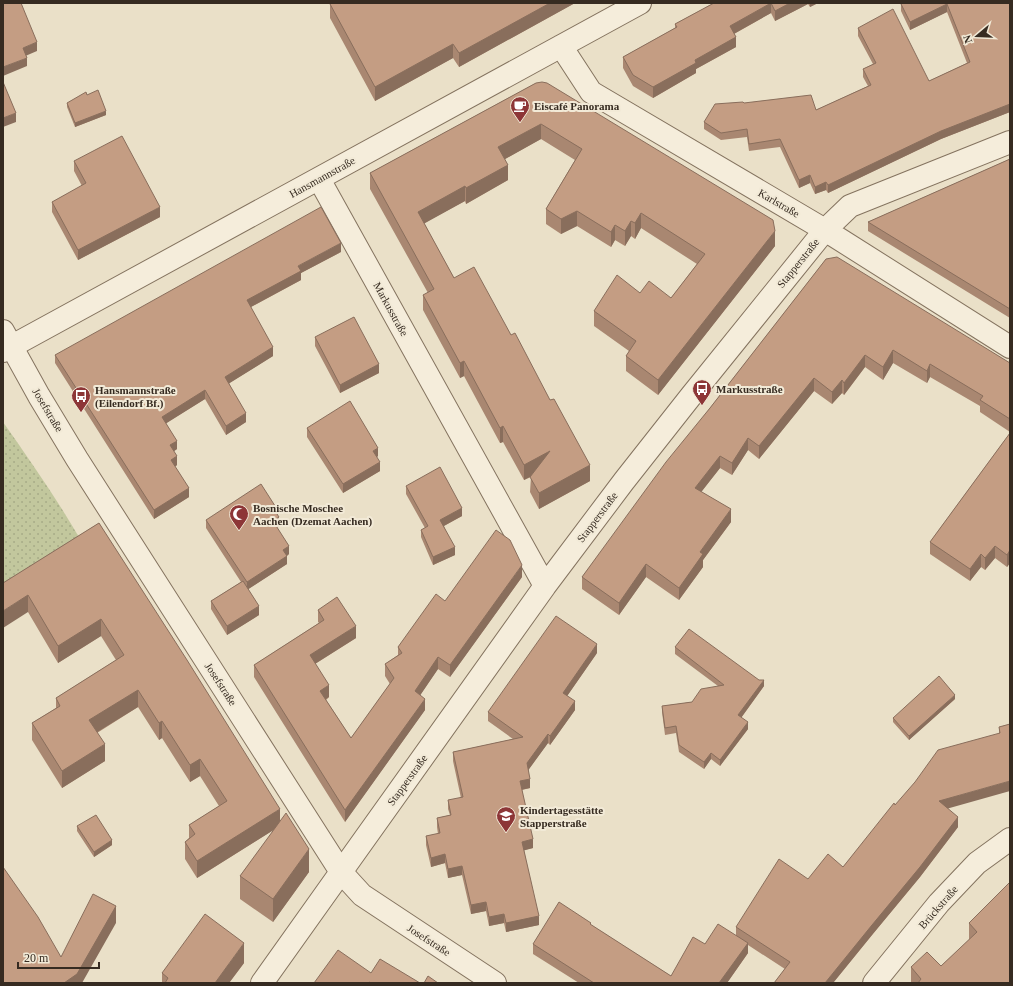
<svg xmlns="http://www.w3.org/2000/svg" width="1013" height="986" viewBox="0 0 1013 986" font-family="Georgia,serif">
<style>
.park{fill:url(#park-dots)}
.lines{fill:none;stroke-linecap:round;stroke-linejoin:round}
.minor-casing{stroke:#84735f;stroke-width:24}
.tertiary-casing{stroke:#84735f;stroke-width:24}
.minor{stroke:#f5eddb;stroke-width:22}
.tertiary{stroke:#f5eddb;stroke-width:22}
.wall{fill:#a98771}
.shaded-wall{fill:#896e5c}
.building{fill:#c49d83;stroke:#896e5c}
.labels{text-anchor:middle;dominant-baseline:central;stroke-width:4;stroke-linejoin:round;paint-order:stroke}
.poi-label{font-size:11px;font-weight:bold;fill:#362b21;stroke:#f2ead7;text-anchor:start}
.street-label{font-size:11px;fill:#362b21;stroke:#f2ead7}
</style>
<defs>
<pattern id="park-dots" width="8" height="8" patternUnits="userSpaceOnUse"><rect width="8" height="8" fill="#c2c79d"/><path d="M2 2h.1M6 6h.1" fill="none" stroke="#a7ab87" stroke-width="1.8" stroke-linecap="round"/></pattern>
</defs>
<rect width="100%" height="100%" fill="#eae0c8"/>
<path class="park" d="M3,422C31,462 59,502 83,544L3,594Z"/>
<g class="lines">
<defs>
<path id="minor" d="M561,46L591,92L825,230L1010,347
M319,179L545,586
M3,351L640,3
M341,872L545,586L624,481L691,396L825,230L850,206L1010,142
M874,983L939,903L977,863L1010,839"/>
<path id="tertiary" d="M3,331L39,396L77,459L341,872L362,895L495,983
M262,983L341,872"/>
</defs>
<use href="#minor" class="minor-casing"/>
<use href="#tertiary" class="tertiary-casing"/>
<use href="#minor" class="minor"/>
<use href="#tertiary" class="tertiary"/>
</g>
<path class="wall" d="M332,3H575L459,67L453,58L375,101L330,18V4Z
M712,3H818L810,7L808,4L775,21L771,13L734,34L736,47L696,69V73L653,98L633,86L623,68V57L675,28V24L712,4Z
M1010,3V112L941,139L828,193L826,190L815,194L810,183L799,188L780,147L749,151L747,137L721,140L704,129V122L744,103L816,110L868,86L863,77V69L873,64L858,36V28L929,81L967,63L947,12L910,30L901,11V4Z
M536,83L775,246L658,395L626,371V356L629,351L594,326V311L640,293L671,298L697,264L641,228L635,239L631,236L625,246L615,240L611,247L577,226L561,234L546,224V209L575,160L541,139L505,159L508,180L466,204L465,201L424,223L454,278L590,481L539,509L530,492L531,477L524,480L503,442L500,443L464,376L460,378L423,310V295L428,293L370,189V173Z
M67,103L106,115L75,127L67,107Z
M1010,159V318L868,231V222Z
M74,161L160,217L78,260L52,212V202L82,186L74,171Z
M341,252L301,273V280L251,307L273,356L229,383L246,422L226,435L205,399L166,423L177,449L174,451L177,465L175,467L189,497L154,519L55,363V355Z
M826,259L1010,363V432L980,412V406L930,377L927,383L893,363L883,380L865,367L844,395L842,393L832,404L814,391L759,459L748,450L732,475L720,468L701,492L731,522L703,560V567L679,600L646,577L619,615L582,589V577L710,408Z
M315,337L379,373L340,393L315,346Z
M307,428L378,456L377,457L380,471L343,493L307,437Z
M1010,433V563L1007,567L995,558L985,570L981,567L970,581L930,554V542Z
M406,486L462,516L444,526L455,555L433,565L421,537V530L425,528L406,494Z
M277,514L279,526L277,527L289,554L287,556V564L248,589L259,615L227,635L211,609V601L241,582L206,528V520Z
M99,523L309,872L273,922L240,899V876L275,829L197,878L185,859V842L189,838V825L219,806L200,776L190,782L162,738L159,740L138,707L97,733L105,761L62,788L32,740V723L56,708V698L116,660L101,636L58,663L28,612L3,583Z
M522,577L450,677L438,669L420,695L425,710L345,822L254,677V665L319,623L318,622V610L356,638L315,664L329,697L326,700L351,738L390,684L385,676V664L398,655V647L445,601Z
M675,647L764,686L741,718L748,729L720,766L711,759L704,769L679,752L676,733L665,735L662,712V706L692,702L718,686L675,654Z
M597,653L567,696L575,710L550,745L548,743L528,770L530,788L522,790L533,848L524,850L539,925L506,932L504,923L489,926L486,911L471,914L462,875L448,878L445,863L431,867L426,845V836L438,834L437,827V818L450,815L448,809V800L461,798L453,761V752L513,739L488,721V712Z
M955,699L909,740L893,722V718Z
M1010,724L948,809L958,827L920,877L872,935L833,983H774L785,969L748,945V953L727,983H579L533,954V944L591,925L671,976L705,944L736,935V927L808,879L843,867L895,805L999,734V727Z
M77,826L112,845L94,857L77,831Z
M1010,882V983H911V967L941,966L969,940V923Z
M244,963L229,983H162V973Z"/>
<path class="shaded-wall" d="M550,3H575L459,67V53Z
M771,3V13L730,36V26Z
M790,3H808V4L775,21V11Z
M810,3H818L810,7Z
M947,4V12L910,30V22Z
M736,37V47L696,69V73L653,98V87L695,60Z
M37,42V51L23,57V48Z
M453,44V58L375,101V87Z
M27,58V66L3,76V67Z
M1010,104V112L941,139L828,193V185L941,131Z
M106,111V115L75,127V123Z
M16,113V122L3,127V118Z
M541,124V139L498,163V147Z
M508,165V180L466,204V188Z
M810,175V183L799,188V180Z
M826,182V190L815,194V187Z
M465,186V201L418,227V212Z
M160,207V217L78,260V250Z
M577,211V226L561,234V219Z
M641,213V228L635,239V223Z
M631,221V236L625,246V231Z
M615,225V240L611,247V232Z
M775,231V246L658,395V380Z
M341,243V252L301,273V280L247,309V300L298,266Z
M273,347V356L225,386V377Z
M893,350V363L883,380V367Z
M865,355V367L844,395V383Z
M464,361V376L460,378V363Z
M379,364V373L340,393V385Z
M930,364V377L927,383V371Z
M814,378V391L759,459V446Z
M842,380V393L832,404V392Z
M205,390V399L162,426V417Z
M246,413V422L226,435V426Z
M503,426V442L500,443V428Z
M748,438V450L732,475V463Z
M177,441V449L170,454V445Z
M378,448V456L373,460V451Z
M550,451V466L524,480V465Z
M177,456V465L171,469V460Z
M720,456V468L695,500V488Z
M380,462V471L343,493V484Z
M590,465V481L539,509V493Z
M189,488V497L154,519V510Z
M462,508V516L440,528V520Z
M731,509V522L703,560V567L679,600V588L700,552Z
M279,517V526L273,529V521Z
M289,546V554L283,558V550Z
M995,546V558L985,570V558Z
M455,547V555L433,565V557Z
M1010,550V563L1007,567V555Z
M981,554V567L970,581V569Z
M287,556V564L247,590V582Z
M646,564V577L619,615V603Z
M522,565V577L450,677V665Z
M28,595V612L3,628V611Z
M259,606V615L227,635V626Z
M101,619V636L58,663V646Z
M356,626V638L310,667V655Z
M597,644V653L563,702V693Z
M438,657V669L415,703V691Z
M764,680V686L738,722V715Z
M329,685V697L320,703V691Z
M138,690V707L89,737V720Z
M955,695V699L909,740V736Z
M425,699V710L345,822V810Z
M575,701V710L550,745V736Z
M162,721V738L159,740V723Z
M748,722V729L720,766V760Z
M548,734V743L527,772V763Z
M105,744V761L62,788V771Z
M711,753V759L704,769V762Z
M200,759V776L190,782V765Z
M530,779V788L520,790V781Z
M1010,781V791L939,811V801Z
M280,809V826L197,878V861Z
M958,817V827L920,877L872,935L833,983H825Z
M533,839V848L522,851V842Z
M112,840V845L94,857V852Z
M309,849V872L273,922V899Z
M445,854V863L431,867V858Z
M462,866V875L448,878V869Z
M486,902V911L471,914V905Z
M116,906V923L82,983H64Z
M504,914V923L489,926V917Z
M539,916V925L506,932V923Z
M244,943V963L229,983H215Z
M748,943V953L727,983H719Z"/>
<path class="building" d="M3,3H21L37,42L23,48L27,58L3,67Z
M332,3H550L459,53L453,44L375,87L330,4Z
M714,3H790L775,11L771,3L730,26L736,37L695,60L696,63L653,87L633,75L623,57L677,27L675,24Z
M903,3H1010V104L941,131L828,185L826,182L815,187L810,175L799,180L780,139L749,144L747,129L721,133L704,122L715,104L743,102L744,103L811,95L816,110L871,85L863,69L876,63L858,28L893,9L929,81L970,62L947,4L910,22L901,4Z
M3,82L16,113L3,118Z
M542,82L547,83L773,220L775,231L658,380L626,356L636,341L594,311L617,275L640,293L649,281L671,298L705,254L641,213L635,223L631,221L625,231L615,225L611,232L577,211L561,219L546,209L582,149L541,124L498,147L508,165L466,188L465,186L418,212L454,278L474,267L511,335L515,333L550,400L554,399L590,465L539,493L530,477L550,451L524,465L503,426L500,428L464,361L460,363L423,295L434,289L370,173L536,83Z
M98,90L106,111L75,123L67,103L86,92L87,95Z
M122,136L160,207L78,250L52,202L86,183L74,161Z
M1010,159V309L868,222Z
M321,207L341,243L298,266L301,271L247,300L273,347L225,377L246,413L226,426L205,390L162,417L177,441L170,445L177,456L171,460L189,488L154,510L55,355Z
M837,257L1010,363V419L980,400L983,396L930,364L927,371L893,350L883,367L865,355L844,383L842,380L832,392L814,378L759,446L748,438L732,463L720,456L695,488L731,509L700,552L703,554L679,588L646,564L619,603L582,577L666,462L710,408L826,259Z
M354,317L379,364L340,385L315,337Z
M350,401L378,448L373,451L380,462L343,484L307,428Z
M1010,433V550L1007,555L995,546L985,558L981,554L970,569L930,542Z
M440,467L462,508L440,520L455,547L433,557L421,530L428,526L406,486Z
M261,484L277,509L275,511L279,517L273,521L289,546L283,550L287,556L247,582L206,520Z
M99,523L187,660L280,809L197,861L185,842L195,834L189,825L227,801L200,759L190,765L162,721L159,723L138,690L89,720L105,744L62,771L32,723L60,706L56,698L124,655L101,619L58,646L28,595L3,611V583Z
M496,530L510,540L522,565L450,665L438,657L415,691L425,699L345,810L254,665L324,620L318,610L337,597L356,626L310,655L329,685L320,691L351,738L394,678L385,664L402,653L398,647L436,594L445,601Z
M243,581L259,606L227,626L211,601Z
M556,616L597,644L563,693L575,701L550,736L548,734L527,763L530,779L520,781L533,839L522,842L539,916L506,923L504,914L489,917L486,902L471,905L462,866L448,869L445,854L431,858L426,836L440,833L437,818L451,815L448,800L463,797L453,752L523,737L488,712Z
M689,629L759,680H764L738,715L748,722L720,760L711,753L704,762L679,745L676,726L665,728L662,706L692,702L701,689L724,685L675,647Z
M939,676L955,695L909,736L893,718Z
M1010,724V781L939,801L958,817L920,867L872,925L825,983H774L790,962L736,927L779,859L808,879L828,854L843,867L894,803L895,805L915,782L938,750L1000,733L999,727Z
M286,813L309,849L273,899L240,876Z
M96,815L112,840L94,852L77,826Z
M3,867L38,917L61,957L93,894L116,906L77,974L64,983H3Z
M1010,882V983H918L921,979L911,967L927,952L941,966L977,932L969,923Z
M559,902L591,923L590,924L671,976L693,937L705,944L718,924L748,943L719,983H594L533,944Z
M205,914L244,943L215,983H165L168,978L162,973Z
M338,950L371,973L380,959L420,983H371L369,982V983H314Z
M428,976L438,983H424Z"/>
<defs>
<symbol id="cafe-pin" viewBox="-11 -11 22 30"><path d="M0 17L-7.5 6A9.5 9.5 0 1 1 7.5 6Z" fill="#8d3637" stroke="#f2ead7"/><path d="M-5.5-4.5H6V0H3Q3 3.5 0 3.5H-2.5Q-5.5 3.5-5.5 0ZM3-3.2v2h1.7v-2ZM-6 4.5H4V6H-6Z" fill="#fff"/></symbol>
<symbol id="bus-pin" viewBox="-11 -11 22 30"><path d="M0 17L-7.5 6A9.5 9.5 0 1 1 7.5 6Z" fill="#8d3637" stroke="#f2ead7"/><path d="M-5-6H5V4H4V6H2V4H-2V6H-4V4H-5ZM-3.5-4V0h7V-4ZM-3.5 1.2v1.5H-2V1.2ZM2 1.2v1.5H3.5V1.2Z" fill="#fff"/></symbol>
<symbol id="mosque-pin" viewBox="-11 -11 22 30"><path d="M0 17L-7.5 6A9.5 9.5 0 1 1 7.5 6Z" fill="#8d3637" stroke="#f2ead7"/><path d="M3.5-4.9A6 6 0 1 0 3.5 4.9A5 5 0 1 1 3.5-4.9Z" fill="#fff"/></symbol>
<symbol id="school-pin" viewBox="-11 -11 22 30"><path d="M0 17L-7.5 6A9.5 9.5 0 1 1 7.5 6Z" fill="#8d3637" stroke="#f2ead7"/><path d="M0-5L7-2L0 1L-7-2ZM-4 1L0 2.5L4 1V4Q0 6-4 4Z" fill="#fff"/></symbol>
</defs>
<g fill-rule="evenodd">
<use href="#cafe-pin" x="509" y="95" width="22" height="30"/>
<use href="#bus-pin" x="691" y="378" width="22" height="30"/>
<use href="#bus-pin" x="70" y="385" width="22" height="30"/>
<use href="#mosque-pin" x="228" y="503" width="22" height="30"/>
<use href="#school-pin" x="495" y="805" width="22" height="30"/>
</g>
<g class="labels">
<g class="poi-label">
<text x="534" y="106">Eiscafé Panorama</text>
<text x="716" y="389">Markusstraße</text>
<text x="95" y="390">Hansmannstraße<tspan x="95" dy="13">(Eilendorf Bf.)</tspan></text>
<text x="253" y="508">Bosnische Moschee<tspan x="253" dy="13">Aachen (Dzemat Aachen)</tspan></text>
<text x="520" y="810">Kindertagesstätte<tspan x="520" dy="13">Stapperstraße</tspan></text>
</g>
<g class="street-label">
<text transform="translate(322 177) rotate(-29)">Hansmannstraße</text>
<text transform="translate(779 203) rotate(30)">Karlstraße</text>
<text transform="translate(798 263) rotate(-51)">Stapperstraße</text>
<text transform="translate(391 309) rotate(61)">Markusstraße</text>
<text transform="translate(48 410) rotate(59)">Josefstraße</text>
<text transform="translate(597 517) rotate(-53)">Stapperstraße</text>
<text transform="translate(221 684) rotate(57)">Josefstraße</text>
<text transform="translate(407 780) rotate(-54)">Stapperstraße</text>
<text transform="translate(938 907) rotate(-49)">Brückstraße</text>
<text transform="translate(429 940) rotate(33)">Josefstraße</text>
</g>
</g>
<rect width="1013" height="986" fill="none" stroke="#362b21" stroke-width="8"/>
<g transform="translate(977 36) rotate(251)" stroke="#f2ead7" stroke-width="3" paint-order="stroke">
<path d="M0-3L7 15L0 10L-7 15Z" fill="#362b21"/>
<text y="-6" font-size="11" font-weight="bold" text-anchor="middle" fill="#362b21">N</text>
</g>
<path d="M18 962v6h81v-6" fill="none" stroke="#362b21" stroke-width="2"/>
<text x="24" y="962" font-size="12" fill="#362b21" stroke="#f2ead7" stroke-width="3" paint-order="stroke">20 m</text>
</svg>
